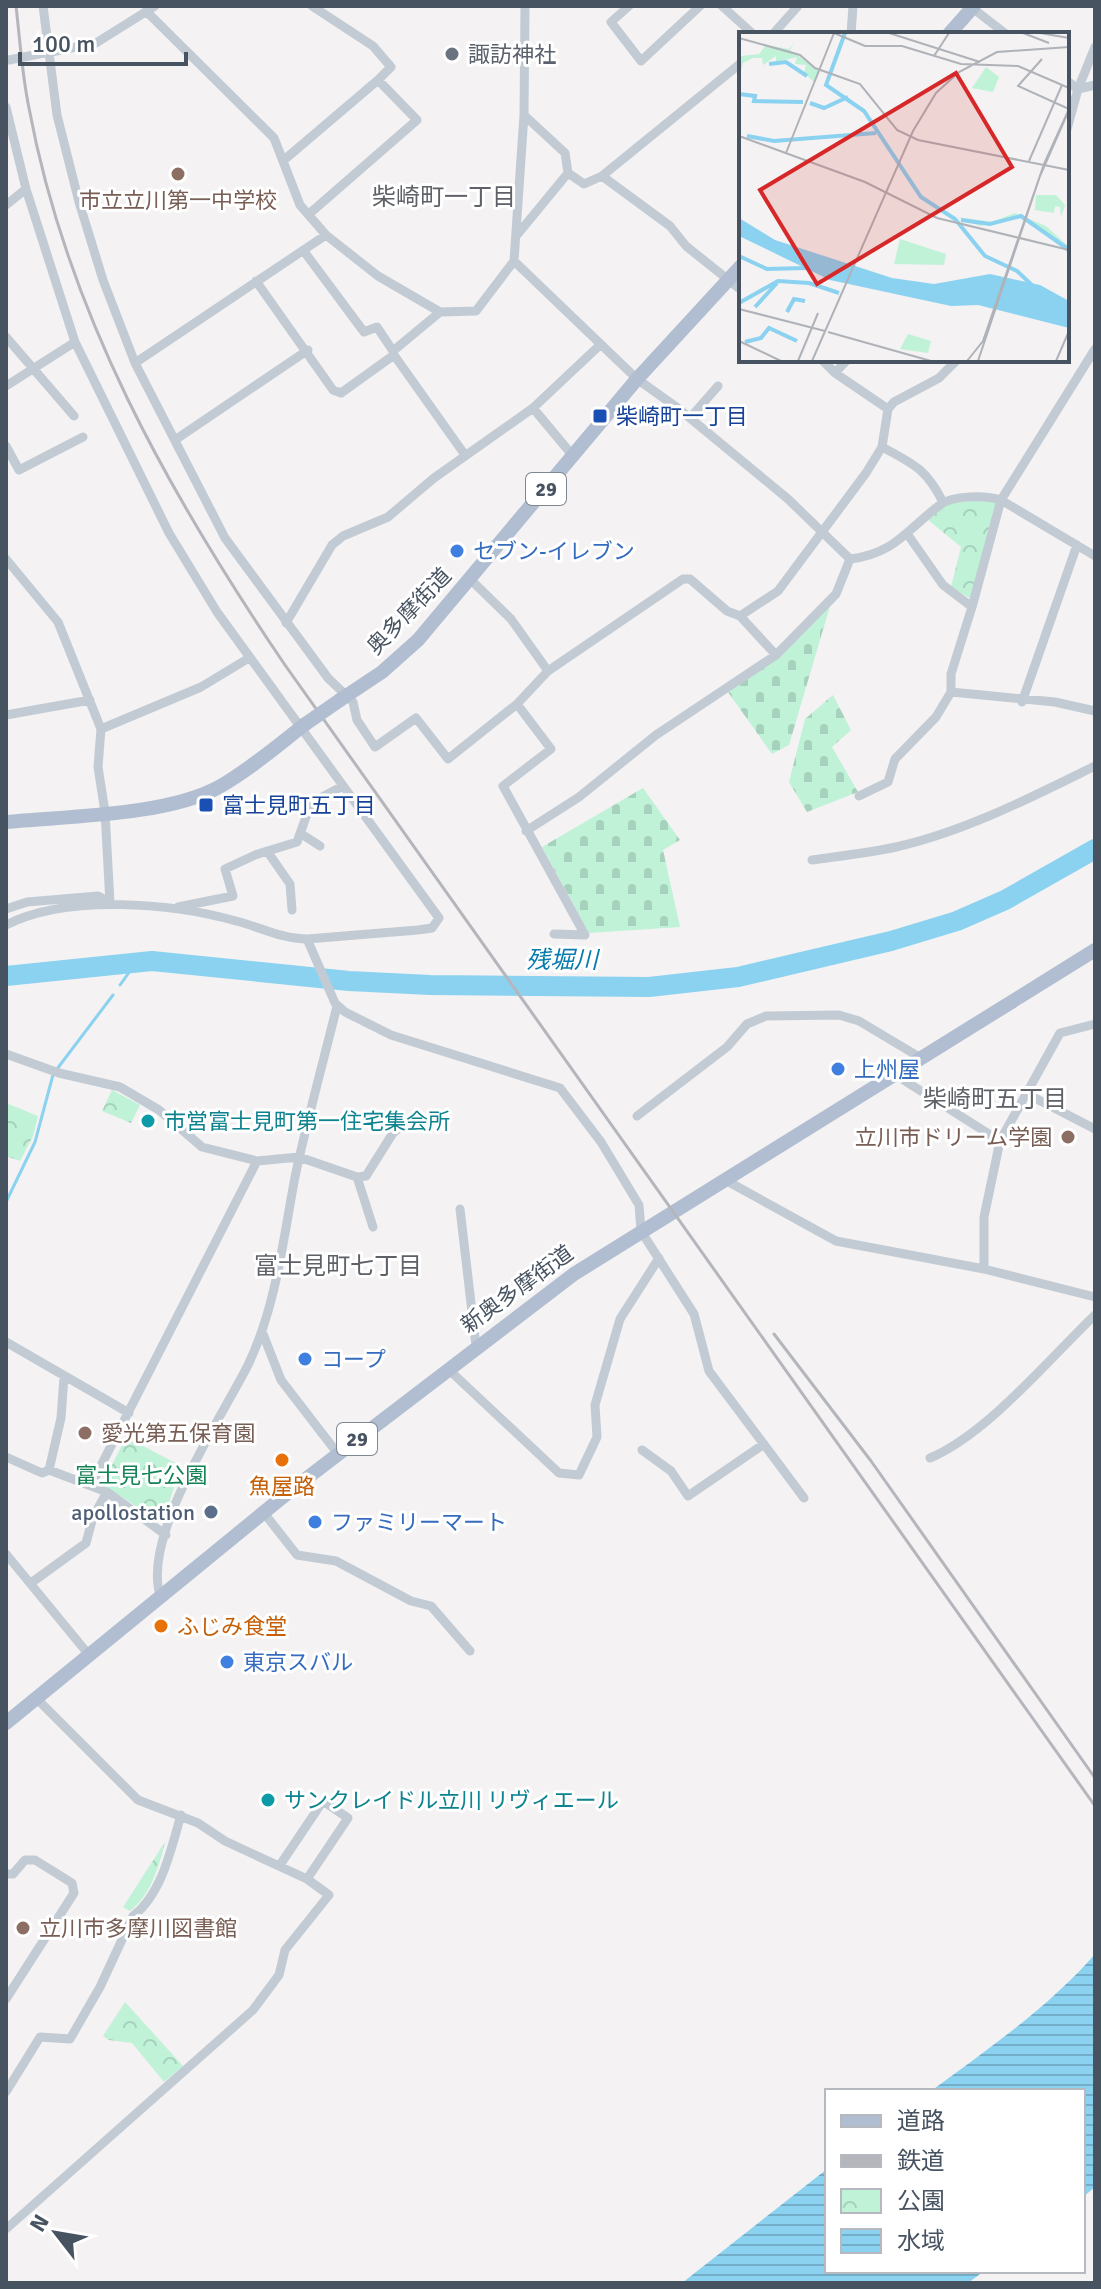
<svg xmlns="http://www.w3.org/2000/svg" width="1101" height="2289" viewBox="0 0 1101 2289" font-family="Signika,'Noto Sans JP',sans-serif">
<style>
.cemetery{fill:url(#cemetery-stones)}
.park{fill:url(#park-crowns)}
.water{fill:url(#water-rules)}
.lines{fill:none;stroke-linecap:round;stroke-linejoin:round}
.stream{stroke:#8bd2f1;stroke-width:3}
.river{stroke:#8bd2f1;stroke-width:20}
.street{stroke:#c2cbd4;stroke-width:9}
.primary{stroke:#b1bed1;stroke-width:14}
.rail{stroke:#b4b6bc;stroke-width:3}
.street-bridge{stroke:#c2cbd4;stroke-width:9}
.primary-bridge{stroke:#b1bed1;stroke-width:14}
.worship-dot{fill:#6b7280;stroke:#fff;stroke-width:3}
.education-dot{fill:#8d6e63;stroke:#fff;stroke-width:3}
.transit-dot{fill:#1a4fb4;stroke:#fff;stroke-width:3}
.shop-dot{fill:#3f7fe0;stroke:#fff;stroke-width:3}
.culture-dot{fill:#0f9aa8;stroke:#fff;stroke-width:3}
.food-dot{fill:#e8710a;stroke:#fff;stroke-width:3}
.service-dot{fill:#5c6f8a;stroke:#fff;stroke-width:3}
.labels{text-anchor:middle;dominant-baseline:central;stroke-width:6;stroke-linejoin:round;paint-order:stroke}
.shield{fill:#fff;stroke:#7f8790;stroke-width:2}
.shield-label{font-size:20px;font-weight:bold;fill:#485361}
.worship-label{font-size:22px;fill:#5b616d;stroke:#fff;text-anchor:start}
.education-label{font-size:22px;fill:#785e54;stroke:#fff;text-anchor:start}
.transit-label{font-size:22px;fill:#164399;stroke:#fff;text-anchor:start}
.shop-label{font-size:22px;fill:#366cbe;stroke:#fff;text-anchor:start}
.street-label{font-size:22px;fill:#485361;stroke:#fff}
.culture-label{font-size:22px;fill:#0d838f;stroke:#fff;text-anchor:start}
.park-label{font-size:22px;fill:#138254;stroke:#fff}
.food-label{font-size:22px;fill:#c56008;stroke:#fff}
.service-label{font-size:22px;fill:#4e5e75;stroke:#fff;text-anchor:end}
.neighbourhood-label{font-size:24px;fill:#5e6167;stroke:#fff}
.water-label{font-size:24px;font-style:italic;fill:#077bae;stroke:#fff}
.inset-river{fill:none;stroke:#8bd2f1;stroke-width:4}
.inset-road{fill:none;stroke:#afb2b8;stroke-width:2}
.view{fill:#d62828;fill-opacity:0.15;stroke:#d62828;stroke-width:4}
.inset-edge{fill:none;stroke:#485361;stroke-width:4}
</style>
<defs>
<pattern id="cemetery-stones" width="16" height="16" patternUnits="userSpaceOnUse" patternTransform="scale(2)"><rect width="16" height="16" fill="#c0f2d8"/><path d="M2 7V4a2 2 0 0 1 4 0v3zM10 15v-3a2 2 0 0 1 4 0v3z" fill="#a6d1bc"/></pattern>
<pattern id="park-crowns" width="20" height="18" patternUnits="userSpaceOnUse" patternTransform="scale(2)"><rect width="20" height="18" fill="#c0f2d8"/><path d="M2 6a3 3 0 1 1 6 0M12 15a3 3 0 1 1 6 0" fill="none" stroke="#a6d1bc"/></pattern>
<pattern id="water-rules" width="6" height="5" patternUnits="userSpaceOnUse" patternTransform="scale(2)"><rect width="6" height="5" fill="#8bd2f1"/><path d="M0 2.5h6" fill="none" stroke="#74adc7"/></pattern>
</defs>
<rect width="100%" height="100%" fill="#f4f2f2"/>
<path class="cemetery" d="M830,606L789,745L772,754L728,692L780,657Z
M833,695L851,730L832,747L858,792L807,812L789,782L805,719Z
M643,788L680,840L663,850L680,927L589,933L542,847Z"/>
<path class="park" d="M988,498L999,505L973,600L951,587L961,547L927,519L941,505Z
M112,1090L140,1105L131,1123L102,1111Z
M6,1103L38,1116L33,1136L20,1161L6,1156Z
M126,1437L181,1466L164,1518L158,1521L107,1487L104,1481Z
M165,1842C159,1866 151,1895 130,1911L123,1907Z
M125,2002L183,2066L164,2082L132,2043L109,2040L103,2036Z"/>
<path class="water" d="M1095,1954V2187L1083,2197V2091H931C988,2049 1049,2007 1095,1954Z
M827,2169V2271H984L968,2283H682Z"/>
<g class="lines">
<path class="stream" d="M120,985L135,964
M57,1069L113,995
M6,1202L35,1142L53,1075"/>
<path class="river" d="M6,976L152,961L349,981L430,985L649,987L738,977L891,941L957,921L1005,900L1095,849"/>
<path class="street" d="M43,6L57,115L79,202L103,280L135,363L225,538L328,678L353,702L357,720L375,747L416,718L448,759L517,704L548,671L683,579H690L727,611L740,616L778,591L866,473L882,447L888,409L894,402L939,378L957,360
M312,6L373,46L391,67L378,80
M525,6L524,115L514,261L637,379L679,409L788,499L850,559
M629,6L611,22L641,61L700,6
M722,6L753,34
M971,7L1006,34
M146,11L274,138L300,205L326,235
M773,34L798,6
M851,34L853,6
M46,53L96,43L155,6
M1067,81L1078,89L1095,85
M6,107L26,189L75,342L169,533L217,612L439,918L432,928L418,930L307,939L335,1003L345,1012L391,1035L560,1088L601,1142L639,1205L641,1231L694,1314L709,1371L804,1498
M524,115L565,153L568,173L584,184L602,176L741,63
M1067,129L1078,89L1095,47
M284,160L378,80L417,120L309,214
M602,176L670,226L686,246L741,290
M6,205L26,189
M517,235L568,173
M303,250L364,332L377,327L393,351
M256,281L333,390L341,393L394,355L393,351L440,312L476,311L514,261
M6,337L74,416
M394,355L465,455
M822,360L835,373L888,409
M135,363L326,235L378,276L440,312
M835,373L847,360
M6,386L75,342
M533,408L573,456
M690,418L718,386
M175,440L308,350
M6,446L19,470L83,437
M882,447C914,464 926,469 943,502
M6,559L58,622L101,729L98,767L105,812L110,903
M850,559C895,554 907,529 940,505C953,495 986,495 1001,500L1095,349
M470,579L511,619L548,671
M972,607L1001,500L1095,556
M740,616L776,655
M286,623L332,545L343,536L388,517L434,478L533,408L601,344
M951,692L1055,702L1095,711
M1022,702L1077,545
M517,704L551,749L503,786L585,935L554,934
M6,715L90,700
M101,729L201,687L249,658
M859,796L888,782L895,759L936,717L951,692V674L972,607L943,585L908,535
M526,831L579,797L656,735L776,655L836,594L850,559
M300,833L320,846
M267,851L290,884L292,910
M812,860C840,856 869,853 896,847C966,831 1032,797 1095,766
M178,907L233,896L225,869L255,855L297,842L311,803L341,787
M6,909L27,902L98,896L110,903
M6,925C67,894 172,903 236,921C260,927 282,939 307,939
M6,1054L59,1073L120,1087L159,1110L202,1147L257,1161L91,1485
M894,1074L1000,1141
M1027,1094L1095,1129
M637,1116L727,1047L747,1024L766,1016L839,1015L859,1021L921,1058
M257,1161L299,1157L357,1177L366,1176L393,1133L417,1115
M357,1177L373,1227
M727,1181L836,1241L984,1269L1095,1297
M460,1209L476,1346
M984,1269V1217L1000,1141L1060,1033L1095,1024
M263,1334L281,1380L338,1454
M6,1342L129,1413
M447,1368L559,1473L579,1475L597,1437L595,1405L620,1319L659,1258
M642,1450L671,1471L688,1496L764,1444
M6,1457L42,1473L49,1470L107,1492L166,1535
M930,1458C987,1434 1049,1359 1095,1315
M49,1470L61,1418L64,1377
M264,1513L297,1555L336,1561L411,1601L431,1606L470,1651
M6,1554L89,1655
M31,1583L86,1543L93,1517L107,1492
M161,1598C139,1539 221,1419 248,1365C276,1307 283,1240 295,1177C307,1120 323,1063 337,1006
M280,1865L323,1801L348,1818L307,1879
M6,1874H13L25,1860H35L72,1883L74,1893L6,1999
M6,2092L40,2037L70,2039L100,1987L133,1916C162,1894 171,1849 181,1815
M6,2229L253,2010L279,1975L285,1950L329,1895L307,1879L225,1841L198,1823L138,1800L36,1698"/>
<path class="primary" d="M949,34L974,6
M340,700L382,672L418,640L637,379L741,266
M6,822C67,816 166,816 219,787C249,770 277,746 304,725
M6,1723L290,1491L574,1274L1095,950"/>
<path class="rail" d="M16,6C20,40 22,75 29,108C67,313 169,494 285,665L1095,1806
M774,1334L871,1461L1095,1778"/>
<path class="street-bridge" d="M9,60L44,53"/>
<path class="primary-bridge" d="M304,725L340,700"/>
</g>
<circle class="worship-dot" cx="452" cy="54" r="8"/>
<g class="education-dot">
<circle cx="178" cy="174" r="8"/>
<circle cx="1068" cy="1137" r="8"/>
<circle cx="85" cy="1433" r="8"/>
<circle cx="23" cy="1928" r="8"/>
</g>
<g class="transit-dot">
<rect x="592" y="408" width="16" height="16" rx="4"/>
<rect x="198" y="797" width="16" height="16" rx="4"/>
</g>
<g class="shop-dot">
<circle cx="457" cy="551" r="8"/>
<circle cx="838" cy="1069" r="8"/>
<circle cx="305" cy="1359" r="8"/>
<circle cx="315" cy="1522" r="8"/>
<circle cx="227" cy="1662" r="8"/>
</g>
<g class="culture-dot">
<circle cx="148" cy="1121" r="8"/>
<circle cx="268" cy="1800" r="8"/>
</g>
<g class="food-dot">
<circle cx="282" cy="1460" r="8"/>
<circle cx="161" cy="1626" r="8"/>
</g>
<circle class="service-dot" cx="211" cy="1512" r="8"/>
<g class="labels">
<g class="shield">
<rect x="526" y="473" width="40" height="32" rx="6"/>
<rect x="337" y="1423" width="40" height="32" rx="6"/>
</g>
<g class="shield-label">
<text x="546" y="489">29</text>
<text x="357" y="1439">29</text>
</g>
<g class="worship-label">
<text x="468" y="54">諏訪神社</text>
</g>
<g class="education-label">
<text x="178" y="200" text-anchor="middle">市立立川第一中学校</text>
<text x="1052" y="1137" text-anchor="end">立川市ドリーム学園</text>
<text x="101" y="1433">愛光第五保育園</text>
<text x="39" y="1928">立川市多摩川図書館</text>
</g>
<g class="transit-label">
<text x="616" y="416">柴崎町一丁目</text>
<text x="222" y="805">富士見町五丁目</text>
</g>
<g class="shop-label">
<text x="473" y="551">セブン-イレブン</text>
<text x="854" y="1069">上州屋</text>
<text x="321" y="1359">コープ</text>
<text x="331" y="1522">ファミリーマート</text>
<text x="243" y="1662">東京スバル</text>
</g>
<g class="street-label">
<text transform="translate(409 611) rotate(-46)">奥多摩街道</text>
<text transform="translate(517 1289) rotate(-36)">新奥多摩街道</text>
</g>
<g class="culture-label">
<text x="164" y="1121">市営富士見町第一住宅集会所</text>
<text x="284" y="1800">サンクレイドル立川 リヴィエール</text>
</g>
<g class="park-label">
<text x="141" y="1475">富士見七公園</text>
</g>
<g class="food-label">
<text x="282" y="1486">魚屋路</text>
<text x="177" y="1626" text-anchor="start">ふじみ食堂</text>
</g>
<g class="service-label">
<text x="195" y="1512">apollostation</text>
</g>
<g class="neighbourhood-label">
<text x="444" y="197">柴崎町一丁目</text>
<text x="995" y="1099">柴崎町五丁目</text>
<text x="338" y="1266">富士見町七丁目</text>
</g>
<g class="water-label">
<text x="562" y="960">残堀川</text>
</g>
</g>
<g transform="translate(739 32)">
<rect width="330" height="330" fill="#f4f2f2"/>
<path d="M161,207L207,222L205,233L155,232Z" fill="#c0f2d8"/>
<path d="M55,11L51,18L81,39L76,51L65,41L67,33L56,32L58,25L37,30V24L24,33L23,26H14L4,31L1,42L2,24L20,22L27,13L50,17ZM247,35L260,45L254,60L233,56Z" fill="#c0f2d8"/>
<path d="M297,163H317L326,173L322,185L321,175L316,174L315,181L296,178ZM276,181L307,194L329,214L330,222L290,188L279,185L241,194L219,185L253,190ZM169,302L192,309L189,321L161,317Z" fill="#c0f2d8"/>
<path d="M0,186L36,208L153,246L195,252L251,242L301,253L330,269V296L239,273L212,274L91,248L0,204Z" fill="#8bd2f1"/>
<path class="inset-river" d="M106,1L87,53L125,79L182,165L216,187L246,224L278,239L296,256M30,32L47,30L68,44M0,62L16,64L15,69L64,70M71,71L85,76L109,65M8,104L35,109L137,101M222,188L251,192L282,184L329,217M0,224L28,237L67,236M0,271L39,249L70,251L100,261M16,275L38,251M48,280L55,267L66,269M6,310L22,306L30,296L58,309"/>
<path class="inset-road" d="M95,1L126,14H163L222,32L279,34L330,56M150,1L241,30M284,1L310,11M301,1L330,6M0,6L61,23L76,36L121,52L158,98L179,108L330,138M195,24L210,1M303,27L279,54L330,77M0,104L126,150L198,186L330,218M47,121L95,1M290,129L323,53M305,132L330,77M0,277L86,299M89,300L192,329M0,309L42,329M59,329L79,281M73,329L174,99L197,61L220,40L258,20L330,15M228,329L244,309L305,132M239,329L301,144L330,78M317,329L330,299"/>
<path class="view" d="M217,41L273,135L78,252L21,158Z"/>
<rect width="330" height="330" class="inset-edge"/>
</g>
<rect width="1101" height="2289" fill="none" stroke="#485361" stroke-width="16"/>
<rect x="825" y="2089" width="260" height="184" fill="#ffffff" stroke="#b6bac0" stroke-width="2"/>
<rect x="841" y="2115" width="40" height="12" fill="#b1bed1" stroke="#b6bac0" stroke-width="2"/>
<text x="897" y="2129" font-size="24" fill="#485361">道路</text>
<rect x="841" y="2155" width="40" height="12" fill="#b4b6bc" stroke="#b6bac0" stroke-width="2"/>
<text x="897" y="2169" font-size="24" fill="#485361">鉄道</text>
<rect x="841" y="2189" width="40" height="24" fill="url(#park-crowns)" stroke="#b6bac0" stroke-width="2"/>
<text x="897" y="2209" font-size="24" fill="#485361">公園</text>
<rect x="841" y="2229" width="40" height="24" fill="url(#water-rules)" stroke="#b6bac0" stroke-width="2"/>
<text x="897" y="2249" font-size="24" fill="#485361">水域</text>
<g transform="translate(56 2233) rotate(301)" stroke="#ffffff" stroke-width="6" paint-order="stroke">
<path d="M0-6L14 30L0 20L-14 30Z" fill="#485361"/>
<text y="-12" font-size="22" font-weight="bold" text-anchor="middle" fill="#485361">N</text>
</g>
<path d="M20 52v12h166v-12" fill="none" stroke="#485361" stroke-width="4"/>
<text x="32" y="52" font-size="24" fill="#485361" stroke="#ffffff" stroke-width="6" paint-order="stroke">100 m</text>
</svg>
